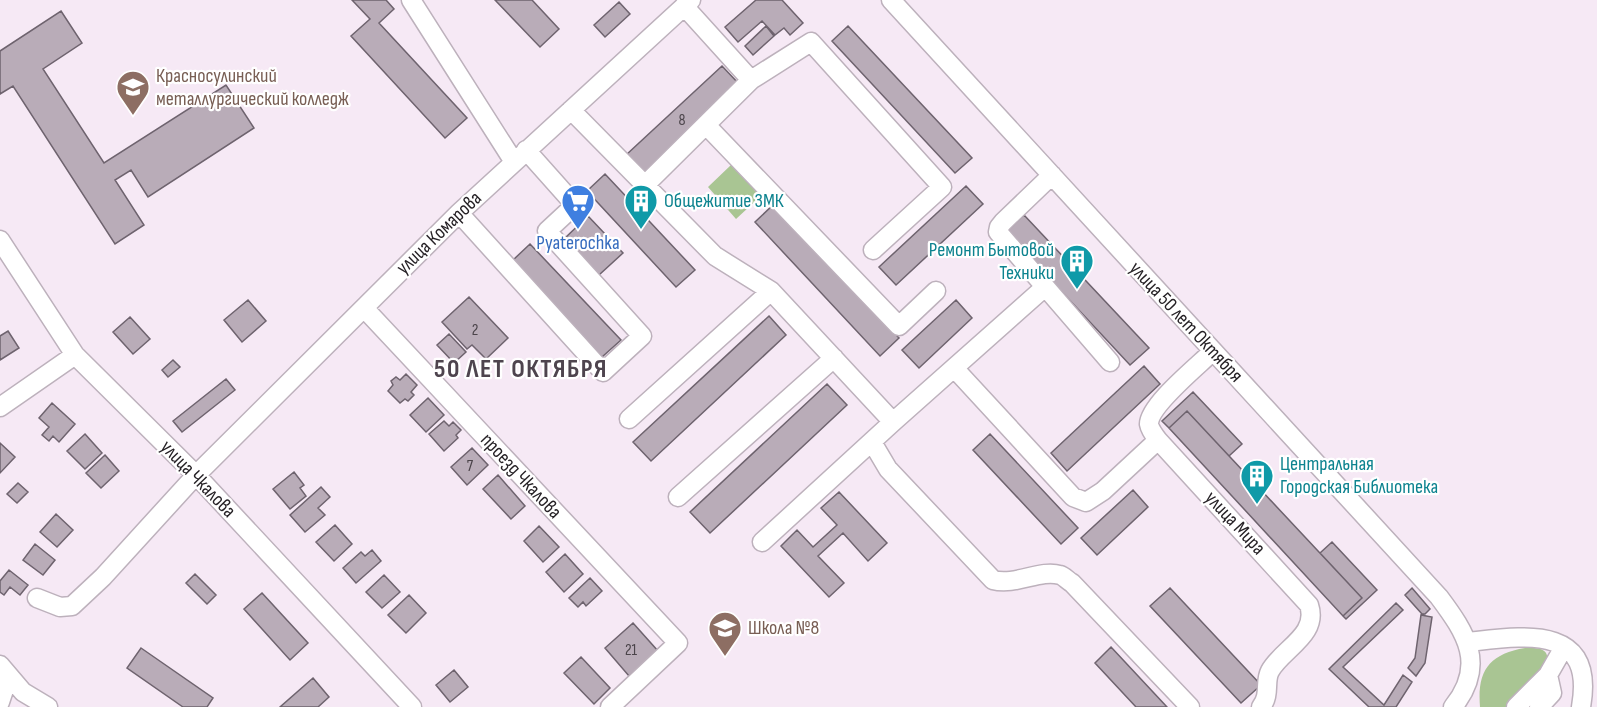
<svg xmlns="http://www.w3.org/2000/svg" width="1597" height="707" viewBox="0 0 1597 707" font-family="'Sofia Sans Condensed',sans-serif">
<style>
.green{fill:#a9c593}
.building{fill:#b9acb8;stroke:#6e636e;stroke-width:1.5}
.lines{fill:none;stroke-linecap:round;stroke-linejoin:round}
.minor-casing{stroke:#bdb1bc;stroke-width:21}
.minor{stroke:#fff;stroke-width:18}
.labels{text-anchor:middle;dominant-baseline:central;stroke-width:4.5;stroke-linejoin:round;paint-order:stroke}
.number-label{font-size:16px;fill:#4b444a}
.education-label{font-size:20px;fill:#785e54;stroke:#fff;text-anchor:start}
.culture-label{font-size:20px;fill:#0d838f;stroke:#fff;text-anchor:start}
.street-label{font-size:20px;fill:#262226;stroke:#fff}
.shop-label{font-size:20px;fill:#366cbe;stroke:#fff}
.district-label{font-size:26px;font-weight:bold;letter-spacing:1.5px;fill:#4e444e;stroke:#fff}
</style>
<rect width="100%" height="100%" fill="#f6e9f5"/>
<path class="green" d="M731,165L762,195L736,219L708,187Z
M1525,648C1537,648 1550,647 1547,663L1508,707H1480C1477,671 1489,654 1525,648Z"/>
<path class="building" d="M352,0H386L394,9L379,23L467,118L445,138L351,36L370,19Z
M495,0H532L559,29L540,47Z
M756,0H782L803,23L790,35L784,28L775,35L762,21L738,42L725,27Z
M619,2L630,14L605,37L594,25Z
M61,11L82,43L43,69L104,163L226,85L254,128L148,197L131,170L115,180L144,225L115,244L13,86L0,94V51Z
M766,26L774,36L753,55L745,46Z
M848,26L972,158L955,173L832,41Z
M722,66L739,84L643,174L626,155Z
M605,174L695,270L676,287L587,191Z
M966,186L983,204L896,285L879,267Z
M774,204L899,338L880,356L755,222Z
M1024,215L1149,348L1130,365L1006,232Z
M588,216L623,253L599,275L565,238Z
M530,244L621,340L602,357L512,261Z
M469,297L508,338L486,359L472,345L467,349L442,322Z
M248,300L266,321L242,342L224,320Z
M956,300L972,318L919,368L902,350Z
M769,316L786,335L651,461L633,442Z
M130,317L150,339L133,354L113,332Z
M8,331L19,348L0,360V336Z
M449,334L466,352L454,363L437,345Z
M173,360L180,367L168,377L162,370Z
M1144,366L1160,384L1067,471L1051,453Z
M406,374L417,385L411,392L414,395L408,401L405,399L400,403L388,391L393,385L391,381L396,377L400,380Z
M226,379L235,390L182,432L173,421Z
M827,384L847,405L710,533L690,512Z
M1193,392L1242,444L1229,456L1187,411L1169,428L1162,421Z
M428,398L444,415L426,432L410,415Z
M52,403L75,424L59,442L53,436L49,441L42,435L49,427L39,418Z
M1187,411L1362,598L1343,616L1169,428Z
M444,421L449,426L453,422L461,430L456,435L458,438L444,451L429,434Z
M85,434L102,453L85,469L67,451Z
M990,434L1078,528L1061,544L973,450Z
M0,443L15,457L0,473Z
M472,448L488,465L467,485L451,467Z
M105,455L119,471L101,488L86,473Z
M294,472L304,485L300,488L306,496L290,509L273,489Z
M498,475L525,506L511,519L483,489Z
M18,483L28,492L17,503L7,494Z
M321,487L330,497L318,508L325,515L305,532L290,515Z
M1133,490L1148,507L1097,555L1081,538Z
M839,492L887,543L868,561L843,533L818,556L844,583L829,597L781,546L797,530L813,547L837,525L821,508Z
M56,514L73,530L57,547L40,532Z
M335,525L352,544L334,561L316,542Z
M539,526L559,547L543,562L524,541Z
M1332,542L1377,590L1346,619L1343,616L1362,598L1320,553Z
M35,544L55,560L43,575L23,560Z
M372,550L381,561L356,583L343,568L361,552L365,556Z
M565,554L583,574L564,592L546,572Z
M9,570L28,585L20,595L10,587L4,595L0,592V581Z
M195,574L216,595L207,604L186,583Z
M384,575L400,592L382,608L366,592Z
M590,578L602,591L586,606L583,602L578,607L569,598Z
M1170,588L1261,685L1241,703L1150,606Z
M1412,588L1430,609L1425,614H1422L1405,595Z
M262,593L308,643L290,660L244,609Z
M409,595L426,613L406,633L388,615Z
M1396,603L1403,610L1343,667L1384,705L1403,675L1412,682L1396,707H1369L1329,669Z
M1421,615L1432,617L1425,663L1416,676L1408,668L1415,658Z
M633,623L658,651L629,676L605,648Z
M1111,647L1167,707H1136L1095,663Z
M141,648L213,698L207,707H183L127,668Z
M581,657L610,688L594,704L564,673Z
M454,670L468,687L450,702L436,685Z
M313,678L329,697L318,707H280Z"/>
<g class="lines">
<defs>
<path id="minor" d="M411,0L514,162
M891,0L1439,597C1466,633 1487,665 1453,707
M684,6L751,80L811,42L942,187L873,250
M571,110L715,256L771,291L893,422
M706,125L899,326L936,291
M1052,175L1003,222L999,227L998,232L1110,362
M645,185L751,80
M459,213L603,372L642,336L547,231L575,205L526,150
M0,240L75,355L196,475L412,707
M364,308L678,643L610,707
M1213,351C1199,365 1149,405 1149,424C1150,430 1154,435 1158,440L1309,605C1319,635 1282,649 1270,671C1264,682 1271,694 1261,707
M955,369L1073,497L1086,502L1103,491L1158,440
M0,407L75,355
M629,419L771,291
M872,442L888,469L993,580C1016,586 1040,569 1060,575C1064,576 1068,581 1072,583L1190,707
M678,497L834,358
M762,542L893,422L1045,287
M37,598L60,607L72,606L103,577L196,475L459,213L691,0
M1468,642C1523,636 1596,623 1581,707
M0,665L23,692L48,707
M0,702L5,687V672
M1516,707L1548,675L1564,647
M1539,707L1552,693L1548,675"/>
</defs>
<use href="#minor" class="minor-casing"/>
<use href="#minor" class="minor"/>
</g>
<defs>
<symbol id="university-pin" viewBox="-11 -11 22 30"><path d="M0 17L-7.5 6A9.5 9.5 0 1 1 7.5 6Z" fill="#8d6e63" stroke="#fff"/><path d="M0-5L7-2L0 1L-7-2ZM-4 1L0 2.5L4 1V4Q0 6-4 4Z" fill="#fff"/></symbol>
<symbol id="supermarket-pin" viewBox="-11 -11 22 30"><path d="M0 17L-7.5 6A9.5 9.5 0 1 1 7.5 6Z" fill="#3f7fe0" stroke="#fff"/><path d="M-6-5.5h2.5l.6 2H6L4.5 2H-2.5L-4.4-4H-6ZM-1.5 3.2a1.3 1.3 0 1 0 .1 0ZM3 3.2a1.3 1.3 0 1 0 .1 0Z" fill="#fff"/></symbol>
<symbol id="building-pin" viewBox="-11 -11 22 30"><path d="M0 17L-7.5 6A9.5 9.5 0 1 1 7.5 6Z" fill="#0f9aa8" stroke="#fff"/><path d="M-4-6H4V6H1V3H-1V6H-4ZM-2.5-4.3h1.7v1.8h-1.7ZM.8-4.3h1.7v1.8H.8ZM-2.5-1h1.7V.8h-1.7ZM.8-1h1.7V.8H.8Z" fill="#fff"/></symbol>
<symbol id="school-pin" viewBox="-11 -11 22 30"><path d="M0 17L-7.5 6A9.5 9.5 0 1 1 7.5 6Z" fill="#8d6e63" stroke="#fff"/><path d="M0-5L7-2L0 1L-7-2ZM-4 1L0 2.5L4 1V4Q0 6-4 4Z" fill="#fff"/></symbol>
</defs>
<g fill-rule="evenodd">
<use href="#university-pin" x="114" y="68" width="38" height="52"/>
<use href="#supermarket-pin" x="559" y="182" width="38" height="52"/>
<use href="#building-pin" x="622" y="182" width="38" height="52"/>
<use href="#building-pin" x="1058" y="242" width="38" height="52"/>
<use href="#building-pin" x="1238" y="457" width="38" height="52"/>
<use href="#school-pin" x="706" y="609" width="38" height="52"/>
</g>
<g class="labels">
<g class="number-label">
<text x="682" y="120">8</text>
<text x="475" y="330">2</text>
<text x="470" y="466">7</text>
<text x="631" y="650">21</text>
</g>
<g class="education-label">
<text x="156" y="76">Красносулинский<tspan x="156" dy="23">металлургический колледж</tspan></text>
<text x="748" y="628">Школа №8</text>
</g>
<g class="culture-label">
<text x="664" y="201">Общежитие 3МК</text>
<text x="1054" y="250" text-anchor="end">Ремонт Бытовой<tspan x="1054" dy="23">Техники</tspan></text>
<text x="1280" y="464">Центральная<tspan x="1280" dy="23">Городская Библиотека</tspan></text>
</g>
<g class="street-label">
<text transform="translate(439 233) rotate(-44)">улица Комарова</text>
<text transform="translate(1186 322) rotate(47)">улица 50 лет Октября</text>
<text transform="translate(521 476) rotate(47)">проезд Чкалова</text>
<text transform="translate(198 479) rotate(46)">улица Чкалова</text>
<text transform="translate(1235 523) rotate(47)">улица Мира</text>
</g>
<g class="shop-label">
<text x="578" y="243">Pyaterochka</text>
</g>
<g class="district-label">
<text x="521" y="369">50 ЛЕТ ОКТЯБРЯ</text>
</g>
</g>
</svg>
